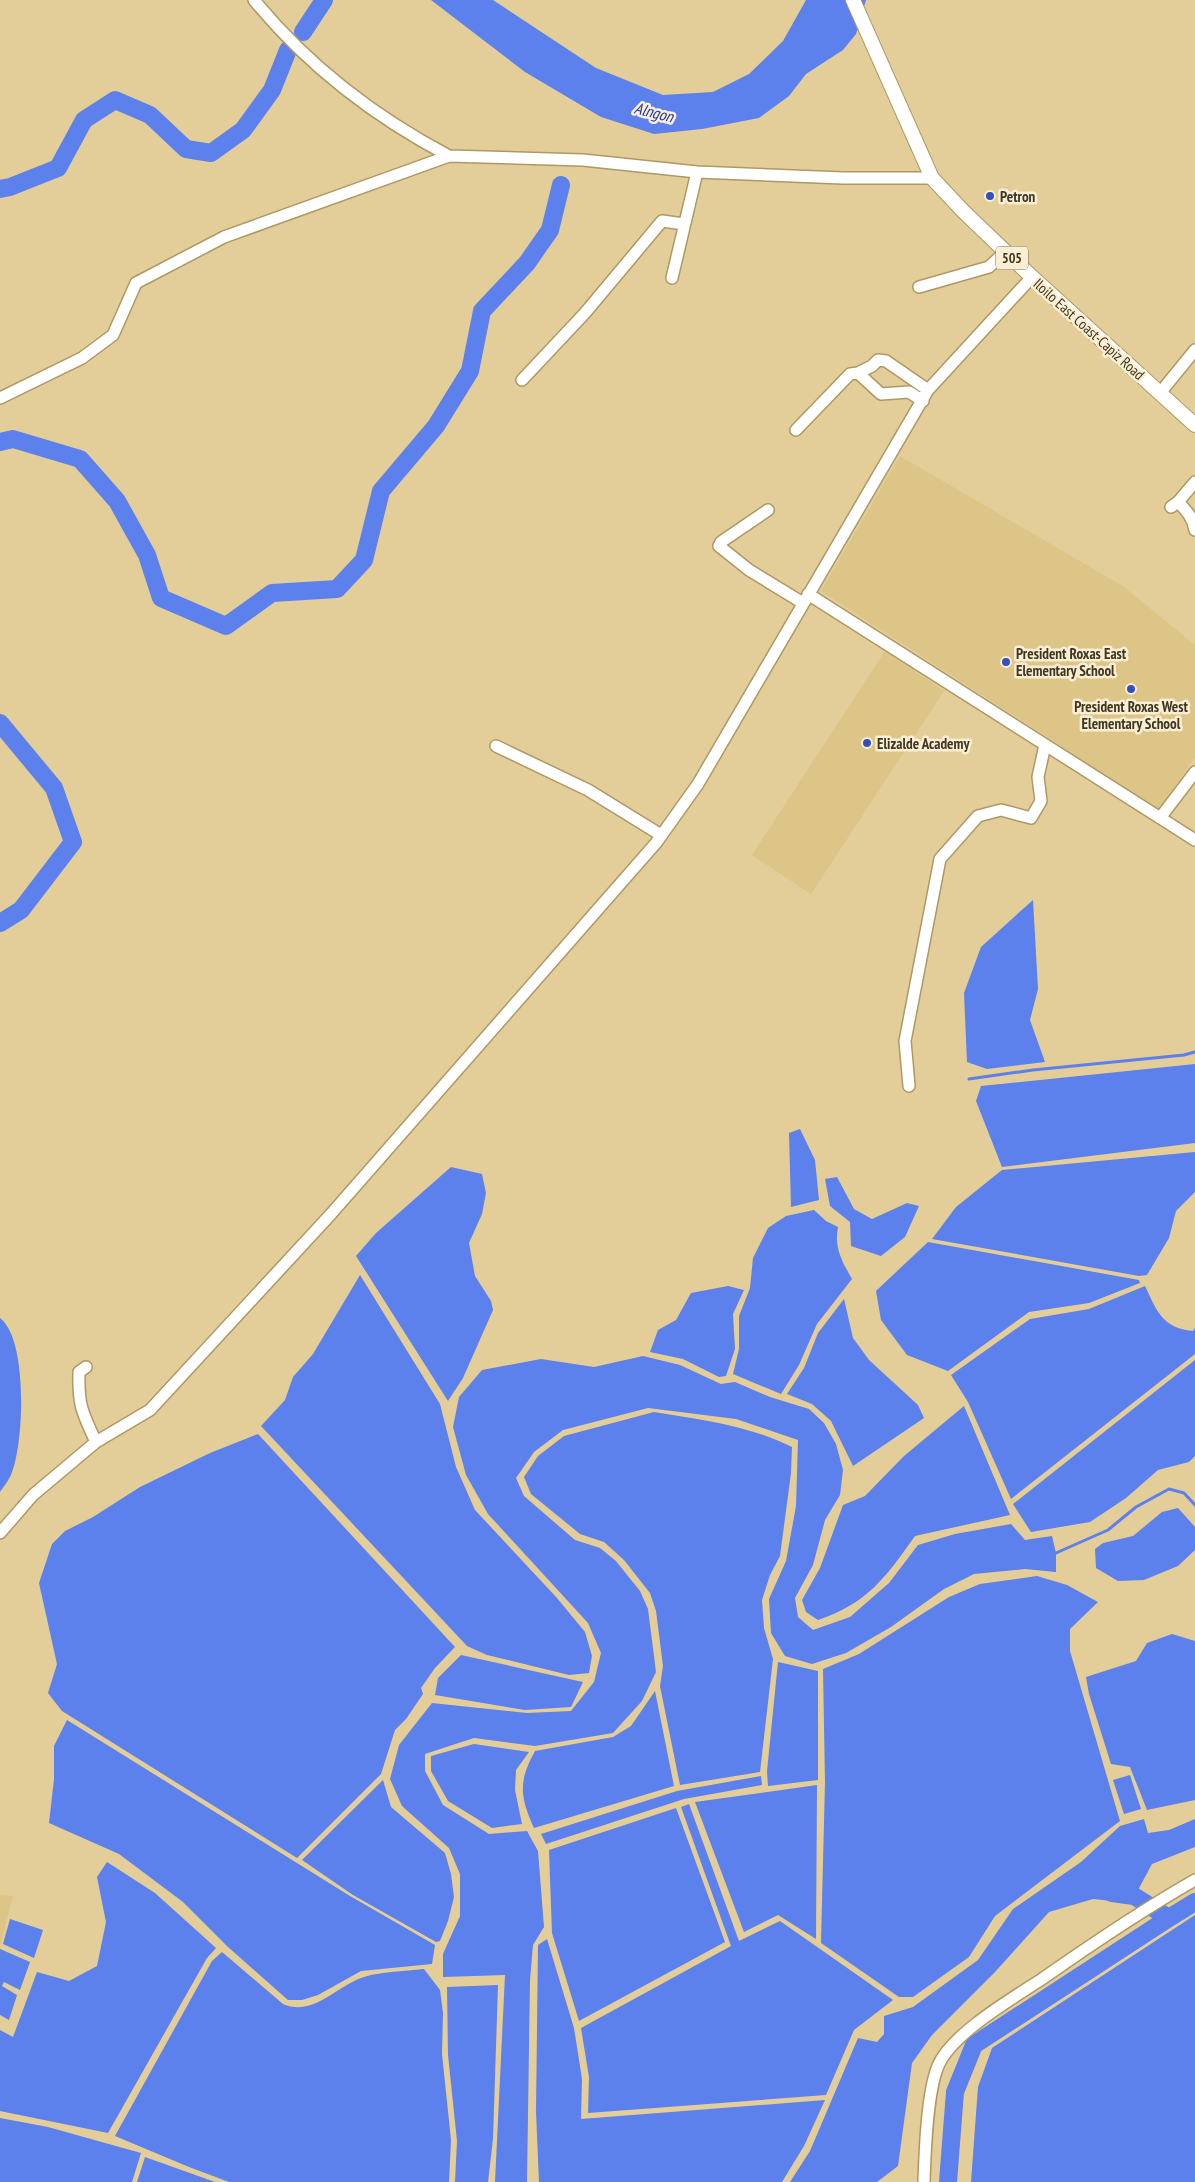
<svg xmlns="http://www.w3.org/2000/svg" width="1195" height="2182" viewBox="0 0 1195 2182" font-family="'PT Sans Narrow',sans-serif">
<style>
.built{fill:#ddc487}
.water{fill:#5c80ec}
.lines{fill:none;stroke-linecap:round;stroke-linejoin:round}
.stream{stroke:#5c80ec;stroke-width:3}
.river{stroke:#5c80ec;stroke-width:18}
.minor-casing{stroke:#ae9965;stroke-width:14}
.major-casing{stroke:#ae9965;stroke-width:16}
.minor{stroke:#fff;stroke-width:11}
.major{stroke:#fff;stroke-width:14}
.poi-dot{fill:#3250c1;stroke:#faefd4;stroke-width:2}
.labels{text-anchor:middle;dominant-baseline:central;stroke-width:5;stroke-linejoin:round;paint-order:stroke}
.shield{fill:#faefd4;stroke:#786e57;stroke-width:1}
.shield-label{font-size:14px;font-weight:bold;fill:#403721}
.poi-label{font-size:15px;font-weight:bold;fill:#403721;stroke:#faefd4;text-anchor:start}
.street-label{font-size:15px;fill:#403721;stroke:#faefd4}
.water-label{font-size:16px;font-style:italic;fill:#1e33b0;stroke:#faefd4}
</style>
<rect width="100%" height="100%" fill="#e3cd98"/>
<path class="built" d="M900,456L1124,587L1195,645V757L1157,811L1041,733L821,591Z
M885,651L944,691L811,894L752,855Z
M0,1895L13,1896L0,1946Z"/>
<path class="water" d="M431,0H493L596,68L663,95L713,92L749,74L783,41L806,0H866L856,34L843,50L806,74L789,96L759,118L702,129L654,134L601,117L525,72Z
M1033,900L1038,989L1030,1020L1045,1062L987,1069L967,1062L964,993L981,947Z
M1195,1064V1143L1002,1167L976,1101L981,1086Z
M800,1129L815,1160L819,1200L791,1207L789,1133Z
M1195,1152V1192L1176,1211L1169,1238L1147,1275L1139,1276L932,1239L956,1207L1002,1170Z
M451,1167L482,1174L486,1193L482,1214L469,1243L475,1276L491,1301L493,1310L463,1378L448,1401L356,1256L376,1233Z
M837,1177L854,1209L872,1219L907,1203L919,1206L905,1237L881,1256L851,1246L850,1222L830,1206L825,1179Z
M814,1210L826,1221L838,1227C834,1248 842,1261 852,1279L817,1324L799,1365L781,1394L733,1374L739,1349V1316L750,1288L753,1258L768,1228L786,1216Z
M928,1242L1139,1280L1140,1283L1089,1303L1029,1312L948,1371L907,1355L881,1320L876,1291Z
M360,1275L440,1404L456,1467L475,1510L557,1598L585,1632L592,1656L589,1673L569,1675L487,1655L467,1646L261,1426L285,1400L293,1377L313,1354Z
M728,1286L744,1290L733,1314L735,1349L726,1376L719,1377L683,1359L650,1352L658,1330L676,1320L691,1293Z
M1145,1286C1157,1311 1162,1328 1193,1331L1195,1328V1354L1011,1499L968,1402L951,1375L1030,1319L1089,1309Z
M844,1299L853,1338L869,1360L918,1405L924,1418L853,1466L831,1421L812,1404L787,1394L804,1368L818,1333Z
M0,1318C28,1339 24,1442 12,1472C10,1479 4,1486 0,1492Z
M643,1356L680,1365L721,1384L735,1382L770,1397L809,1409L824,1423L836,1444L843,1470L840,1495L825,1520L813,1565L795,1598L798,1617L813,1630L850,1617L889,1583L918,1545L955,1534L1011,1524L1025,1540L1052,1536L1056,1553V1572L1025,1569L974,1574L944,1589L891,1627L846,1653L812,1664L785,1656L771,1633L769,1599L786,1561L796,1506L798,1440L736,1419L648,1408L563,1430L534,1452L516,1478L524,1496L575,1540L600,1548L616,1561L640,1591L648,1609L656,1672L642,1701L613,1733L535,1746L474,1738L425,1754V1771L443,1805L489,1834L527,1831L538,1851L544,1927L533,1945L530,1980L527,2182H495L505,1975L443,1977V1954L460,1916V1874L449,1848L402,1806L390,1779L399,1745L432,1703L527,1713L571,1711L594,1682L601,1653L588,1623L488,1514L466,1475L453,1427L459,1397L482,1370L541,1359L594,1367Z
M1195,1360V1456L1189,1462L1158,1470L1126,1498L1090,1522L1031,1532L1013,1504Z
M964,1406L1010,1515L915,1536C885,1578 868,1603 818,1620L806,1612L802,1600L820,1568L843,1505L865,1496L904,1456Z
M654,1412C701,1420 748,1425 792,1447L791,1473L780,1556L770,1575L762,1600L764,1628L773,1659L760,1772L680,1785L660,1686L663,1666L656,1611L650,1593L624,1560L604,1542L580,1534L531,1494L524,1477L538,1456L564,1436Z
M258,1434L455,1647L435,1668L421,1688L423,1694L406,1719L395,1730L381,1774L297,1858L62,1711L48,1693L57,1664L39,1583L52,1544L65,1531L93,1517L140,1487L210,1453Z
M1178,1508L1195,1527V1550L1178,1566L1144,1580L1118,1581L1096,1568L1095,1549L1103,1543L1133,1536L1162,1512Z
M1037,1576L1067,1585L1098,1602L1070,1629V1651L1120,1821L995,1916L969,1957L913,1997H899L821,1943L825,1782L823,1669L859,1654L949,1597L980,1584Z
M1172,1634L1195,1641V1800L1147,1810L1130,1767L1111,1764L1089,1694L1086,1677L1136,1661L1147,1643Z
M461,1655L583,1682L571,1707L525,1710L435,1695L438,1678Z
M778,1662L818,1671V1780L768,1786L767,1771Z
M655,1691L674,1786L534,1828C520,1797 518,1782 535,1751L613,1737L631,1726Z
M67,1720L350,1896L435,1945L432,1964L361,1971L318,1995L302,2000H288L228,1947L183,1902L119,1854L49,1823L54,1779V1746Z
M474,1744L529,1752L516,1770L515,1790L522,1824L492,1828L448,1801L431,1771V1756Z
M1130,1775L1141,1809L1124,1814L1113,1780Z
M761,1776L762,1785L684,1799L546,1844L541,1834L677,1791Z
M383,1780L391,1807L445,1853L451,1874L454,1897L448,1921L440,1941L436,1942L353,1895L302,1860Z
M817,1785L816,1939L778,1915L744,1932L695,1802Z
M689,1804L739,1941L780,1921L893,2000L854,2030L826,2095L588,2113L589,2077L581,2028L731,1946L681,1807Z
M676,1808L725,1942L579,2021L552,1933L549,1850Z
M1144,1819L1148,1833L1169,1830L1195,1819V1847L1152,1864L1131,1903L1093,1899L1049,1912L995,1972L932,2035L912,2063L898,2166L877,2182H790L810,2151L858,2038L877,2042L884,2034V2016L913,2007L978,1960L1013,1909L1081,1862L1120,1826Z
M107,1862L155,1893L216,1948L207,1958L108,2133L0,2111V2030L13,2037L37,1972L69,1981L97,1966L106,1922L97,1877Z
M1195,1915V2182H971L978,2087L992,2048Z
M10,1919L43,1930L34,1958L3,1944Z
M547,1939L574,2028L582,2079L581,2119L825,2100L804,2146L782,2182H539L536,2112L538,1945Z
M0,1949L30,1962L20,1990L4,1982L2,1986L17,1995L9,2020L0,2015Z
M222,1952L283,2004C312,2017 336,1987 361,1978C377,1972 406,1971 424,1969L440,1990L443,2013L442,2054L451,2140L449,2182H229L189,2167L115,2136L212,1961Z
M498,1985L493,2139L488,2182H455L457,2141L448,2055L447,1987Z
M0,2118L48,2127L141,2153L132,2182H0Z
M145,2157L215,2182H137Z"/>
<g class="lines">
<path class="stream" d="M969,1079L1033,1070L1184,1055L1195,1052
M1056,1553L1108,1530L1136,1507L1169,1489L1184,1493L1195,1505"/>
<path class="river" d="M303,32L324,0
M0,189L10,187L58,168L84,120L115,100L150,115L186,149L211,153L243,130L272,90L288,50
M0,442L13,439L80,459L117,501L147,555L161,598L226,626L272,593L337,589L364,560L381,491L436,426L470,371L482,311L527,263L550,230L561,185
M0,723L54,788L73,842L21,910L0,923
M1112,1893L1134,1896L1169,1918L1195,1902
M948,2182L955,2092L974,2045L1169,1918"/>
<defs>
<path id="minor" d="M254,0C309,67 373,116 449,156
M672,278L697,172
M919,287L989,267L1005,252
M522,380L585,313L662,221L684,224
M1160,393L1195,350
M0,398L82,358L113,335L136,283L224,237L449,156L583,160L697,172L843,178H932
M923,401L909,392L881,394L858,373L872,366L878,360L886,361L928,390
M796,430L850,374L858,373
M1178,502C1187,511 1193,518 1195,530
M1171,507L1178,502L1195,482
M768,510L721,542L719,546L749,570L803,603
M808,594L1195,840
M496,746L588,790L661,835
M1160,818L1195,772
M909,1086L905,1041L940,859L978,816L1001,810L1031,818L1041,801L1038,777L1045,745
M86,1367L79,1372C78,1405 82,1412 96,1442
M0,1533L33,1495L96,1442L150,1410L331,1214L656,843L698,784L928,390L1032,277
M924,2182C925,2152 927,2092 938,2066C951,2034 1013,1998 1042,1979C1092,1944 1142,1910 1195,1880"/>
<path id="major" d="M853,0L932,178L964,212L1032,277L1195,425"/>
</defs>
<use href="#minor" class="minor-casing"/>
<use href="#major" class="major-casing"/>
<use href="#minor" class="minor"/>
<use href="#major" class="major"/>
</g>
<g class="poi-dot">
<circle cx="990" cy="196" r="5"/>
<circle cx="1006" cy="662" r="5"/>
<circle cx="1131" cy="689" r="5"/>
<circle cx="867" cy="743" r="5"/>
</g>
<g class="labels">
<rect class="shield" x="996" y="246.5" width="32" height="23" rx="4"/>
<g class="shield-label">
<text x="1012" y="258">505</text>
</g>
<g class="poi-label">
<text x="1000" y="196">Petron</text>
<text x="1016" y="653">President Roxas East<tspan x="1016" dy="17">Elementary School</tspan></text>
<text x="1131" y="706" text-anchor="middle">President Roxas West<tspan x="1131" dy="17">Elementary School</tspan></text>
<text x="877" y="743">Elizalde Academy</text>
</g>
<g class="street-label">
<text transform="translate(1089 329) rotate(42)">Iloilo East Coast-Capiz Road</text>
</g>
<g class="water-label">
<text transform="translate(654 112) rotate(14)">Alngon</text>
</g>
</g>
</svg>
